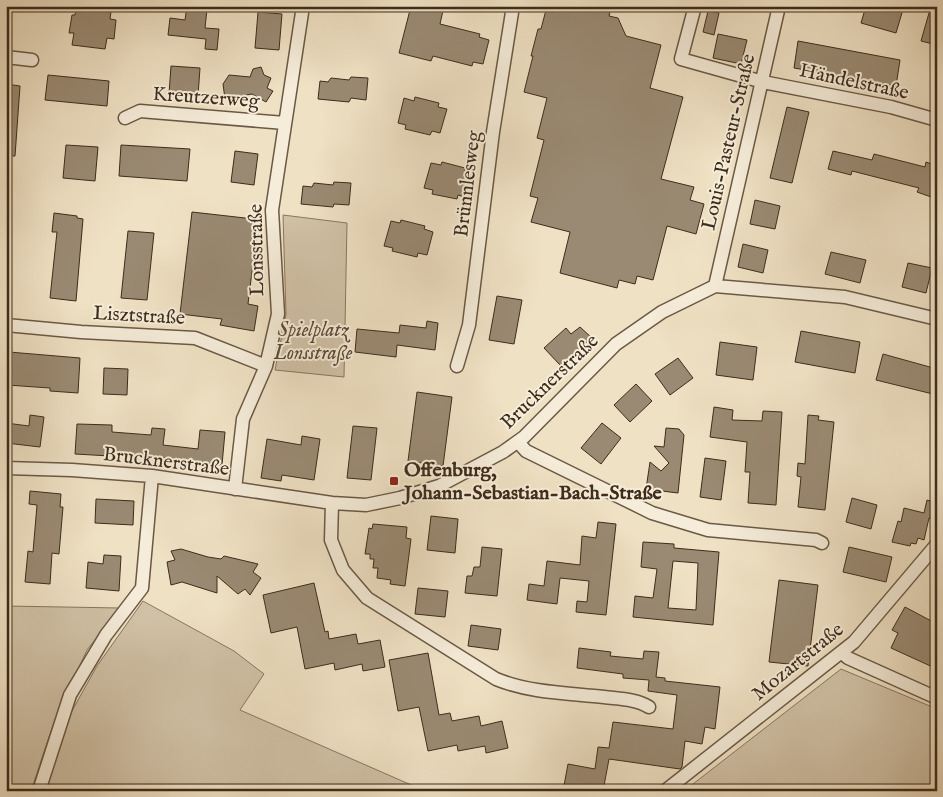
<svg xmlns="http://www.w3.org/2000/svg" width="943" height="797" viewBox="0 0 943 797" font-family="'IM FELL English',serif">
<style>
.green{fill:#d1c2a7;stroke:#887761}
.building{fill:#9a8a73;stroke:#3e2c1b;fill-rule:evenodd}
.lines{fill:none;stroke-linecap:round;stroke-linejoin:round}
.street-casing{stroke:#6a5945;stroke-width:15}
.street{stroke:#f5ecd9;stroke-width:12}
.poi-dot{fill:#8f2418;stroke:#f5ecd9;stroke-width:2}
.labels{text-anchor:middle;dominant-baseline:central;stroke-width:4;stroke-linejoin:round;paint-order:stroke}
.street-label{font-size:20px;fill:#3e2c1b;stroke:#f5ecd9}
.park-label{font-size:20px;font-style:italic;fill:#5b4a37;stroke:#f5ecd9}
.poi-label{font-size:20px;font-weight:bold;fill:#3e2c1b;stroke:#f5ecd9;text-anchor:start}
</style>
<rect width="100%" height="100%" fill="#efe1c4"/>
<filter id="stains"><feTurbulence type="fractalNoise" baseFrequency=".004" numOctaves="4"/><feColorMatrix values="0 0 0 0 .2 0 0 0 0 .09 0 0 0 0 .02 0 0 0 .5 -.17"/></filter>
<radialGradient id="worn" r=".72"><stop offset=".6" stop-color="#630" stop-opacity="0"/><stop offset="1" stop-color="#630" stop-opacity=".3"/></radialGradient>
<path class="green" d="M283,215L347,223L344,377L275,370L286,314Z
M143,601L234,651L264,674L240,710L425,791H44L68,718L97,666Z
M6,606L120,608L87,650L55,719L31,791H6Z
M841,669L937,709V791H684Z"/>
<path class="building" d="M187,6L207,9L205,28L219,29L217,50L205,49L206,39L168,35L170,18L185,20Z
M411,6H444L440,24L480,34L479,37L489,40L483,64L473,62L472,66L433,56L431,61L399,53Z
M585,6L610,12L609,16L618,18L626,36L661,45L650,88L683,97L661,179L694,187L690,200L704,204L696,234L667,226L653,280L637,276L635,284L619,280L617,288L560,273L570,232L531,222L538,198L530,196L544,140L537,138L547,98L524,92L533,56H531L538,29H541L546,10L553,12L564,8L573,10V7L584,9Z
M866,6H904L896,33L861,23Z
M931,6H937V45L921,41Z
M76,8L111,12L110,19L116,20L114,39L107,38L105,49L72,45L74,33H69L72,15H75Z
M708,11L719,13L714,35L703,32Z
M258,12L282,14L279,50L255,48Z
M718,34L747,40L741,64L713,58Z
M798,41L900,60L896,86L794,68Z
M171,66L200,68L198,96L169,94Z
M261,67L264,75L271,78L267,88L273,91L266,102L252,94L225,99L223,84L229,75L250,77L253,69Z
M48,75L109,81L107,106L45,100Z
M351,77L368,78L366,100L351,98L349,102L318,99L320,81L328,82L331,78L349,80Z
M6,84L20,86L15,156H6Z
M415,97L439,103L438,107L447,109L440,133L432,131L430,135L405,129L406,125L398,123L404,98L414,101Z
M787,107L809,112L792,183L770,178Z
M66,145L98,147L95,181L63,178Z
M121,145L190,149L187,181L119,176Z
M235,151L258,154L254,185L231,182Z
M833,151L872,160L874,154L925,167L926,162L937,166V190L934,198L917,192L919,188L852,171L851,175L828,169Z
M442,162L465,168V171L473,174L467,198L458,195L457,199L432,194L433,190L424,188L431,163L441,165Z
M334,182L351,183L349,205L334,204L333,207L301,204L303,186L312,187L314,183L333,185Z
M755,200L780,206L775,229L750,224Z
M192,212L254,219L252,238L256,239L248,304L258,306L254,331L220,325L222,319L180,314Z
M54,213L77,216V218L83,219L76,301L50,298L57,232H52Z
M401,220L425,226L424,229L433,232L427,255L418,253L417,257L392,251L393,248L384,246L391,221L400,223Z
M128,231L154,233L147,300L121,298Z
M743,244L768,250L763,273L738,267Z
M831,252L866,260L860,283L825,274Z
M908,263L932,268L926,293L902,287Z
M497,296L522,300L514,344L489,340Z
M427,321L438,323L435,350L397,345L396,357L355,352L357,329L399,333L400,325L426,328Z
M580,327L592,338L560,365L544,348L566,328L571,334Z
M801,331L860,342L855,373L795,362Z
M720,342L757,347L753,380L716,375Z
M9,352L80,358L78,393L50,391V388L7,385Z
M883,354L937,369V395L876,380Z
M678,358L693,378L670,395L655,374Z
M104,368L128,369L127,395L103,394Z
M636,384L652,401L630,422L614,405Z
M417,392L452,397L443,466L408,461Z
M714,407L733,410L732,420L762,421L763,411L782,412L776,505L748,503L750,472H745L747,442L710,437Z
M30,415L44,417L40,447L6,443V423L29,426Z
M808,415L819,416L818,420L834,422L825,510L798,507L801,477L797,476L798,463L805,464Z
M602,423L621,438L601,464L581,448Z
M77,424L112,425V432L151,435L152,428L165,429L163,445L198,449L200,430L225,432L222,465L169,461V458L111,454L110,456L75,454Z
M353,426L377,428L371,480L347,478Z
M666,428L679,429L684,435L678,493L646,489L650,462L661,471L669,463L654,446L664,447Z
M302,436L320,439L314,480L282,475L281,481L261,478L267,439L301,445Z
M705,458L726,461L721,500L700,497Z
M30,491L61,494L60,507H63L59,554L52,553L50,584L25,582L28,551L33,552L37,505L29,504Z
M852,498L877,505L871,529L846,522Z
M96,499L134,501L133,525L95,523Z
M927,500L937,503V520L929,518L924,540L918,538L916,544L911,543L910,546L892,542L898,521L901,522L904,508L924,513Z
M431,516L458,519L455,553L427,550Z
M598,522L616,524L606,615L576,612L577,601L587,602L589,581L560,578L557,604L527,600L529,584L544,586L547,561L580,565L582,536L596,538Z
M373,524L407,527L406,538L411,539L405,586L390,584L391,580L377,578L378,568H373L374,559H370V554H365L369,528L372,529Z
M643,542L674,544V548L719,552L713,625L633,617L635,596L653,598L657,569L641,567ZM673,561L698,563L696,610L668,608Z
M482,547L502,549L497,596L465,593L467,576H472L474,567H480Z
M849,547L892,557L886,582L843,572Z
M181,549L208,557L221,559L224,556L258,564L253,572L261,578L250,595L245,589L238,594L217,576V593L182,582L171,585L167,562L175,560L171,551Z
M104,555L121,556L119,591L86,588L88,562L103,564Z
M779,580L818,585L808,666L769,662Z
M314,583L325,632L328,631L329,639L356,634L358,644L380,640L385,667L363,671L362,664L335,670L334,663L305,669L297,627L271,633L263,595Z
M418,588L448,591L445,617L415,614Z
M905,607L937,624V669L891,648L898,633L892,630Z
M471,625L501,629L498,650L468,646Z
M579,648L611,652L610,656L643,659L644,651L659,652L656,677L665,678V681L720,687L715,729L705,727L702,744L685,741L682,767L680,769L609,759L603,791H563L568,764L595,769L598,747L609,748L613,722L673,729L677,695L648,691L649,680L623,678V674L577,668Z
M428,653L439,715L450,713L452,721L479,716L481,726L502,721L508,748L486,753L485,746L458,751L457,745L428,751L419,707L398,711L389,660Z"/>
<g class="lines">
<defs>
<path id="street" d="M695,6L681,59L763,82L891,107L937,120
M6,57L32,60
M125,118L140,111L285,123
M715,286L779,6
M6,325L81,332L195,338L266,366
M457,366L469,325L493,132L513,6
M518,442L526,451L652,513L708,530L816,540L822,543
M6,468L72,470L152,476L332,503L366,505L400,498L439,486L503,452L524,437L616,344L662,312L715,286L845,297L937,319
M235,489L243,419L266,366L278,314L272,210L303,6
M332,503L331,540L343,570L367,598L496,679C530,693 568,693 604,697C619,699 636,699 649,707
M842,653L848,658L937,698
M39,791L70,695L106,635L142,588L152,476
M665,791L854,642L937,544"/>
</defs>
<use href="#street" class="street-casing"/>
<use href="#street" class="street"/>
</g>
<rect class="poi-dot" x="389" y="476" width="10" height="10" rx="2.5"/>
<g class="labels">
<g class="street-label">
<text transform="translate(854 82) rotate(12)">Händelstraße</text>
<text transform="translate(206 98) rotate(4)">Kreutzerweg</text>
<text transform="translate(729 142) rotate(-77)">Louis-Pasteur-Straße</text>
<text transform="translate(468 184) rotate(-83)">Brünnlesweg</text>
<text transform="translate(257 250) rotate(-91)">Lonsstraße</text>
<text transform="translate(139 316) rotate(3)">Lisztstraße</text>
<text transform="translate(550 382) rotate(-44)">Brucknerstraße</text>
<text transform="translate(166 462) rotate(7)">Brucknerstraße</text>
<text transform="translate(798 662) rotate(-39)">Mozartstraße</text>
</g>
<g class="park-label">
<text x="313" y="330">Spielplatz<tspan x="313" dy="23">Lonsstraße</tspan></text>
</g>
<g class="poi-label">
<text x="404" y="470">Offenburg,<tspan x="404" dy="23">Johann-Sebastian-Bach-Straße</tspan></text>
</g>
</g>
<rect width="943" height="797" fill="none" stroke="#efe1c4" stroke-width="25"/>
<rect x="8" y="8" width="928" height="782" fill="none" stroke="#3e2c1b" stroke-width="2.5"/>
<rect x="12" y="12" width="918" height="772" fill="none" stroke="#3e2c1b"/>
<rect width="100%" height="100%" filter="url(#stains)"/>
<rect width="100%" height="100%" fill="url(#worn)"/>
</svg>
